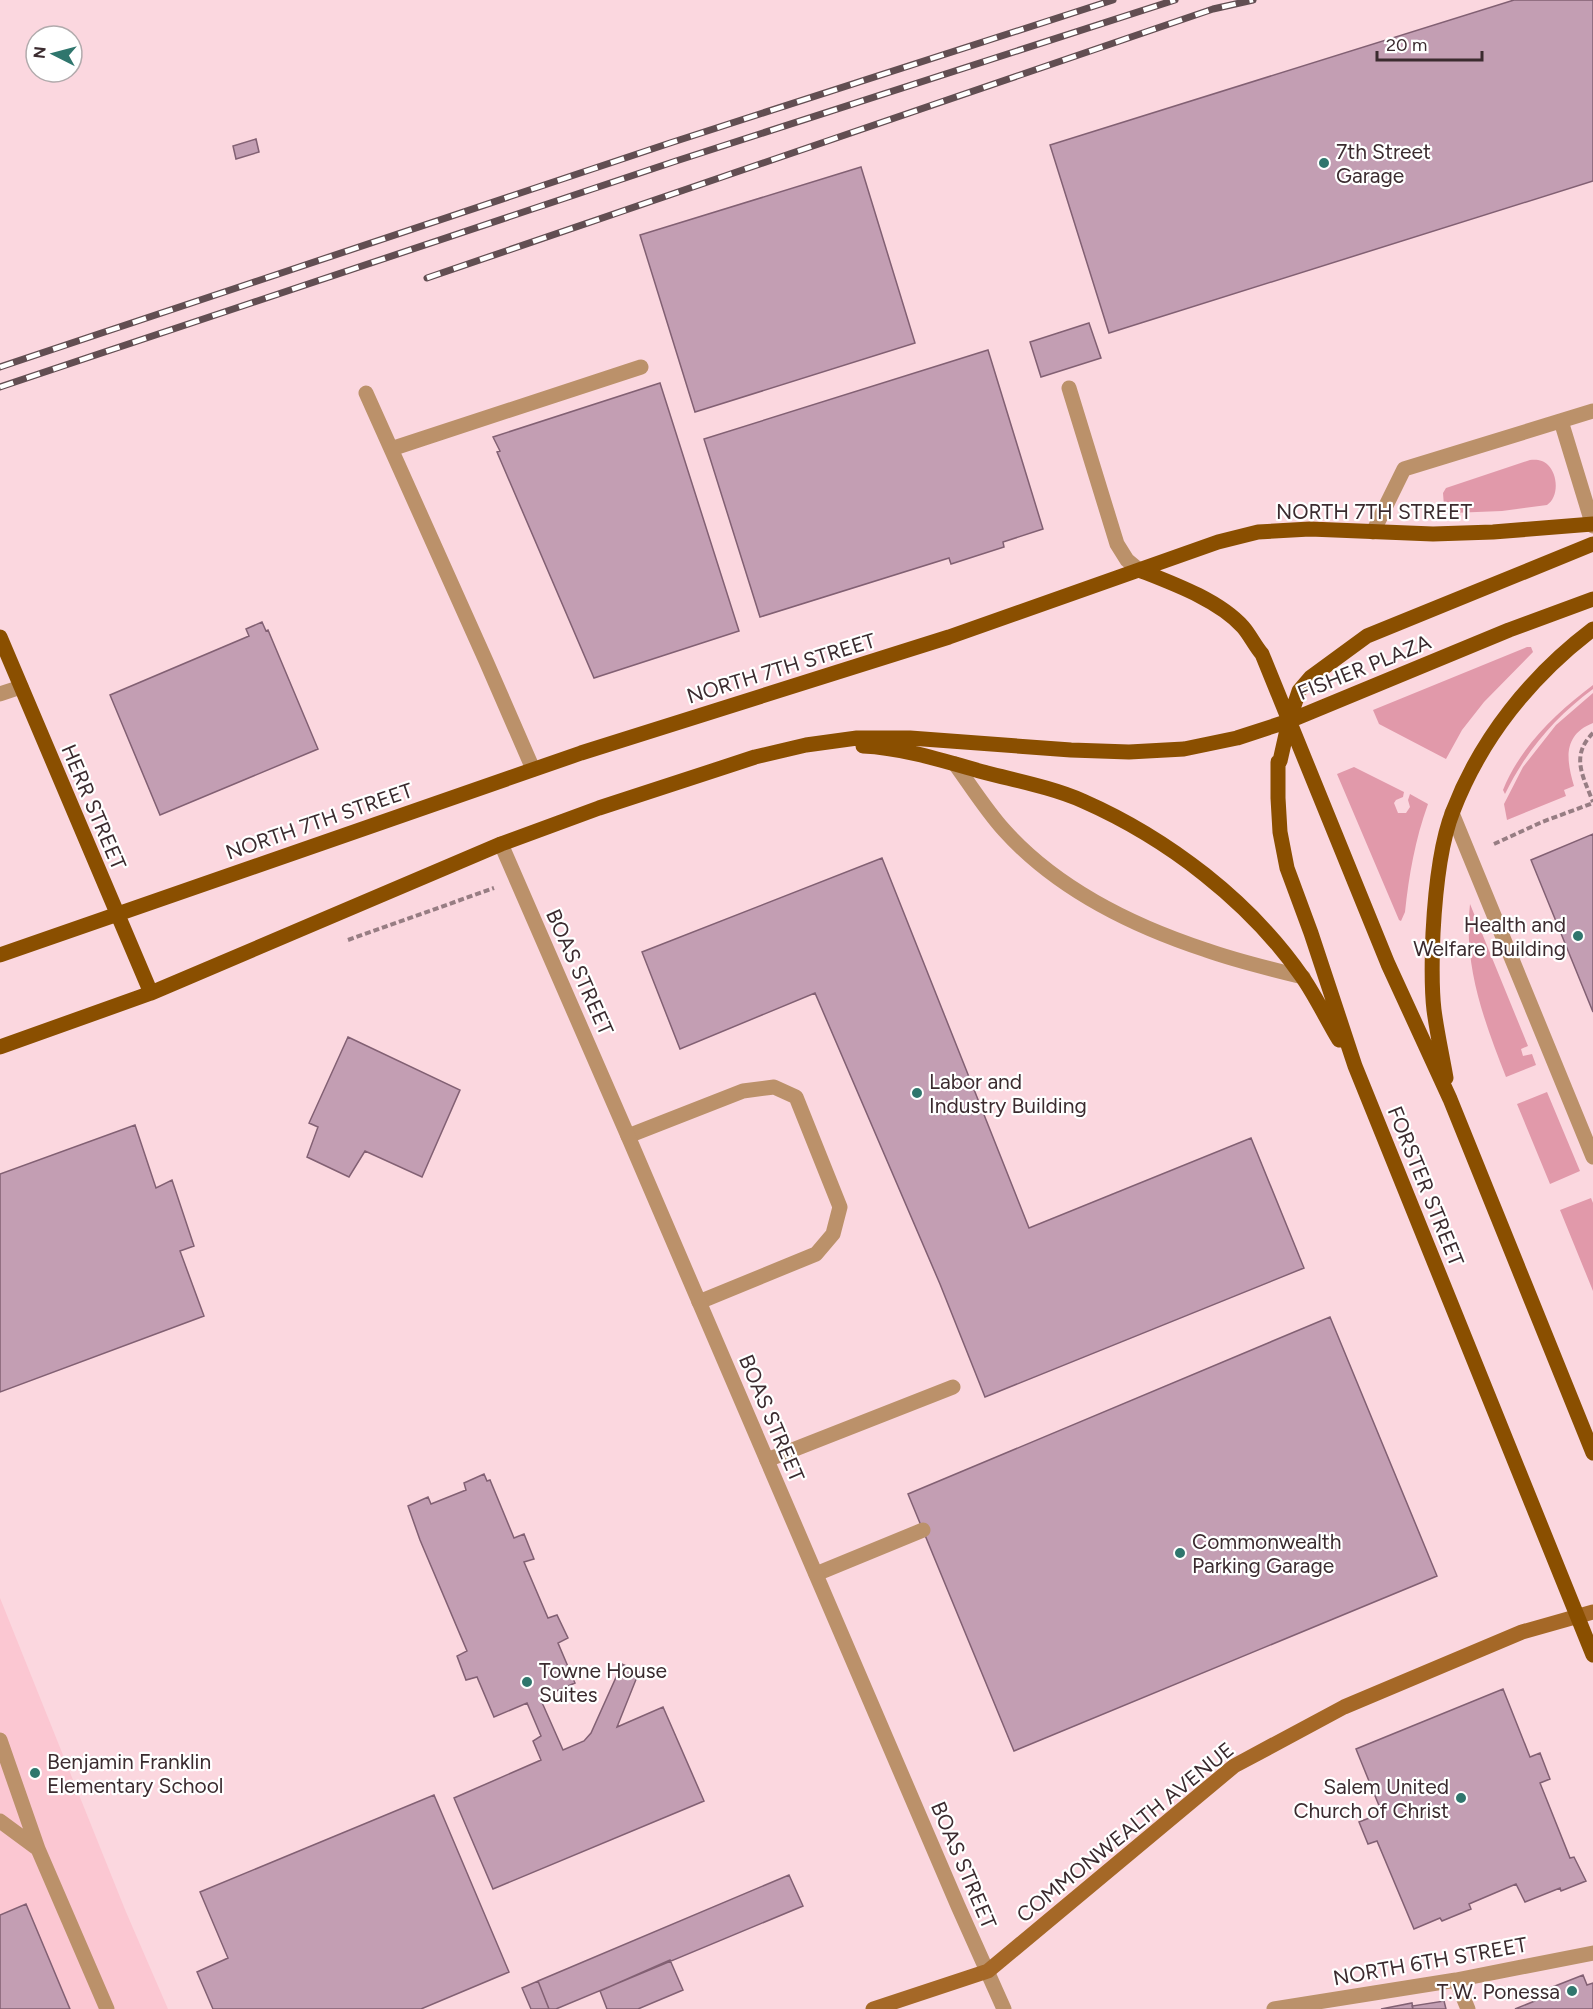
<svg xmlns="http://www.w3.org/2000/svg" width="1593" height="2009" viewBox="0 0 1593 2009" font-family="Figtree,sans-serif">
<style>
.built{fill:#fbc7d2}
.green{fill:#e199aa}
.building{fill:#c39eb3;stroke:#826073;stroke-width:1.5}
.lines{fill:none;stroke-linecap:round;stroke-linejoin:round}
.path{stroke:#977d83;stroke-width:4;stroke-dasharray:6 3;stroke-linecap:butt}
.lane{stroke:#bb916a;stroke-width:15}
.street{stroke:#bb916a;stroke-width:15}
.secondary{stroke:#a56827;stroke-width:15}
.primary{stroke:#8a4f00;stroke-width:15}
.rail-casing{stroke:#624e52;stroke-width:7}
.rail{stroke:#fff;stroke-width:4.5;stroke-dasharray:14;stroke-linecap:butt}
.poi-dot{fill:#2f766d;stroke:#fff;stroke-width:2}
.labels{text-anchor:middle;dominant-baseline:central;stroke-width:4.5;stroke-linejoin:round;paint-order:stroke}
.poi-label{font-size:21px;fill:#3b2b2f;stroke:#fff;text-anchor:start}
.street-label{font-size:21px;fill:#3b2b2f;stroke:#fff}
</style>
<rect width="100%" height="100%" fill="#fbd7df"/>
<path class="built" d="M0,1598L126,1912L168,2009H0Z"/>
<path class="green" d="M1530,460C1536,459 1544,460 1548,465C1558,475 1559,497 1547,505L1502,511L1452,513L1444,506L1443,493L1446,488Z
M1527,647H1531L1533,652L1484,702L1462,730L1446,759L1379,724L1373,710Z
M1593,685V689C1555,717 1526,751 1505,794L1503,790C1520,747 1557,712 1593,685Z
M1593,693V723C1563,735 1566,759 1574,786L1564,790L1566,796L1507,820L1504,804L1523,767L1556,725Z
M1354,767L1404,792L1403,797L1396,800L1394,803L1398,813H1406L1410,807L1408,800L1410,794L1428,804C1415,840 1409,875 1405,912L1401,921L1399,920L1337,774Z
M1470,904L1528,1046L1521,1049L1523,1056L1532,1054L1536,1065L1506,1077C1484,1021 1463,965 1470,904Z
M1547,1092L1580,1171L1550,1184L1517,1104Z
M1591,1198L1593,1203V1291L1560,1210Z"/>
<path class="building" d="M1514,0H1593V181L1109,333L1050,145Z
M256,139L259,152L236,159L233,146Z
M861,167L915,343L695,412L640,235Z
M1089,323L1101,358L1041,377L1030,342Z
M988,350L1043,529L1003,542L1004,547L951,564L949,558L760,617L704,439Z
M660,383L739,631L594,678L497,452L500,451L493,437Z
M262,622L266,631L268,630L318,749L160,815L110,695L249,636L246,629Z
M1593,834V1012L1531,860Z
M882,858L1029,1228L1251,1138L1304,1268L985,1397L940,1284L815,993L680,1049L642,952Z
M348,1037L460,1090L422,1177L365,1151L349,1177L307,1157L318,1127L309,1123Z
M135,1125L156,1188L172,1180L194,1246L180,1251L204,1316L0,1392V1174Z
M1330,1317L1437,1576L1014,1751L908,1494Z
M484,1474L487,1481L490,1480L514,1538L524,1534L534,1559L524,1562L548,1618L557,1615L568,1638L558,1643L575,1683L540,1698L563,1750L584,1741L591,1733L622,1664L639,1672L617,1727L663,1707L704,1801L493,1889L454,1798L541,1760L533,1741L541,1736L527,1703L494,1717L477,1677L466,1680L457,1656L467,1651L420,1540L408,1506L428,1497L431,1504L466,1490L464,1483Z
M1503,1689L1530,1757L1540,1753L1550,1779L1540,1783L1570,1858L1574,1857L1586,1881L1561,1891L1560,1888L1525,1902L1516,1884L1469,1904L1471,1909L1442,1921L1440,1918L1414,1929L1377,1841L1368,1844L1359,1822L1382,1813L1356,1749Z
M434,1795L509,1972L421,2009H213L197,1972L228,1958L200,1892Z
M789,1875L803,1906L556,2009H549L538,1981Z
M26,1904L70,2009H0V1915Z
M670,1960L683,1990L638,2009H607L600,1991Z
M1583,1975L1587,1985L1593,1983V2009H1515L1552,1994L1550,1988Z
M538,1981L549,2009H531L522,1988Z
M1444,2001L1446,2009H1413L1412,2006Z
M1412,2003L1413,2009H1381Z"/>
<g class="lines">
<path class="path" d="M1593,733C1570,756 1583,776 1593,802
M1494,844L1542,822L1593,803
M348,940L494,888"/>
<path class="lane" d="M1069,388L1117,544L1127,560L1139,570
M366,393L486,661L533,769
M1561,421L1593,526
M391,449L641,367
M1373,532L1404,469L1593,411
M0,694L21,687
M955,764C971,786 986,810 1004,830C1056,888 1133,926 1206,950C1237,961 1270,969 1303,977
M1452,813L1593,1157
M628,1136L743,1091L774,1087L796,1097L840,1207L833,1234L816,1254L699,1302
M767,1460L953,1387
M816,1574L923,1530
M0,1740L38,1849L107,2009
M0,1821L38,1849"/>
<path class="street" d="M501,844L628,1136L958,1906L1004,2009
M1456,1980L1468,2009
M1274,2009L1456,1980L1593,1953"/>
<path class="secondary" d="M873,2009L988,1971L1234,1766L1344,1707L1522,1632L1593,1612"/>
<path class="primary" d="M1593,544L1367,636L1311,677L1299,691L1289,721L1280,761L1278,762V798L1280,832L1287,868L1311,933L1355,1066L1593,1655
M1139,570C1172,583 1219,600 1243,627C1250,635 1255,646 1262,654L1388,964L1450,1099L1593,1453
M0,637L151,993
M863,746C905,748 947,762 987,773C1018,781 1054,788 1083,801C1167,838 1250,901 1303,978C1316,997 1327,1020 1339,1040
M0,955L581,753L949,637L1218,542L1258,532L1310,529L1433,534L1493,532L1593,524
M0,1047L151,993L501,844L599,808L755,757L806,745L857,738H910L1071,750L1129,752L1184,749L1237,738L1289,721L1509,630L1593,599
M1446,1078C1442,1055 1437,1033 1434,1010C1431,985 1432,958 1433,933C1435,895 1439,846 1453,811C1481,738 1531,676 1593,629"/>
<defs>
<path id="rail" d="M427,278L1213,9L1253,0
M0,367L670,143L1113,0
M0,387L676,161L1175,0"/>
</defs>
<use href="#rail" class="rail-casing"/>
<use href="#rail" class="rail"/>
</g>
<g class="poi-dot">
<circle cx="1324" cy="163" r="6"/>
<circle cx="1578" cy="936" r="6"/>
<circle cx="917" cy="1093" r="6"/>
<circle cx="1180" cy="1553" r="6"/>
<circle cx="527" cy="1682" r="6"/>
<circle cx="35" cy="1773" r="6"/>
<circle cx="1461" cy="1798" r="6"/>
<circle cx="1572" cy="1991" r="6"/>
</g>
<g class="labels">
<g class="poi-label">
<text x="1336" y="151">7th Street<tspan x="1336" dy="24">Garage</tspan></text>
<text x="1566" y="924" text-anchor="end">Health and<tspan x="1566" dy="24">Welfare Building</tspan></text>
<text x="929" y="1081">Labor and<tspan x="929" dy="24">Industry Building</tspan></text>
<text x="1192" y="1541">Commonwealth<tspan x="1192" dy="24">Parking Garage</tspan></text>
<text x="539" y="1670">Towne House<tspan x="539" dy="24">Suites</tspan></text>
<text x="47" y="1761">Benjamin Franklin<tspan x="47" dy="24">Elementary School</tspan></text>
<text x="1449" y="1786" text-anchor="end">Salem United<tspan x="1449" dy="24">Church of Christ</tspan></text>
<text x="1560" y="1991" text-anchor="end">T.W. Ponessa</text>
</g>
<g class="street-label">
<text x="1374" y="511">NORTH 7TH STREET</text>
<text transform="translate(1364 667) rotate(-22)">FISHER PLAZA</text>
<text transform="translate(781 668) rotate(-17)">NORTH 7TH STREET</text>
<text transform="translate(94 807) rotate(67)">HERR STREET</text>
<text transform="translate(319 821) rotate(-19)">NORTH 7TH STREET</text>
<text transform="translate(580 972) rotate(66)">BOAS STREET</text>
<text transform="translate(1426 1186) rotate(68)">FORSTER STREET</text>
<text transform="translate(772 1418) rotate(67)">BOAS STREET</text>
<text transform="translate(1125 1832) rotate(-39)">COMMONWEALTH AVENUE</text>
<text transform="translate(964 1865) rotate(67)">BOAS STREET</text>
<text transform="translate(1430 1961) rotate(-10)">NORTH 6TH STREET</text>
</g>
</g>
<g transform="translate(54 54) rotate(276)"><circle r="28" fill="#ffffff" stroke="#b1aaac" stroke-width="1.5"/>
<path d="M0-4.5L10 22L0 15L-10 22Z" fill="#2f766d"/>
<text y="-9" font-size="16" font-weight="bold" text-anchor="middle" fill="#3b2b2f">N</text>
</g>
<path d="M1377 51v9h105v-9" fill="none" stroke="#3b2b2f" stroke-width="3"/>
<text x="1386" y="51" font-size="18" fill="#3b2b2f" stroke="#ffffff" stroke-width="4.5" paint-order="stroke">20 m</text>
</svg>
